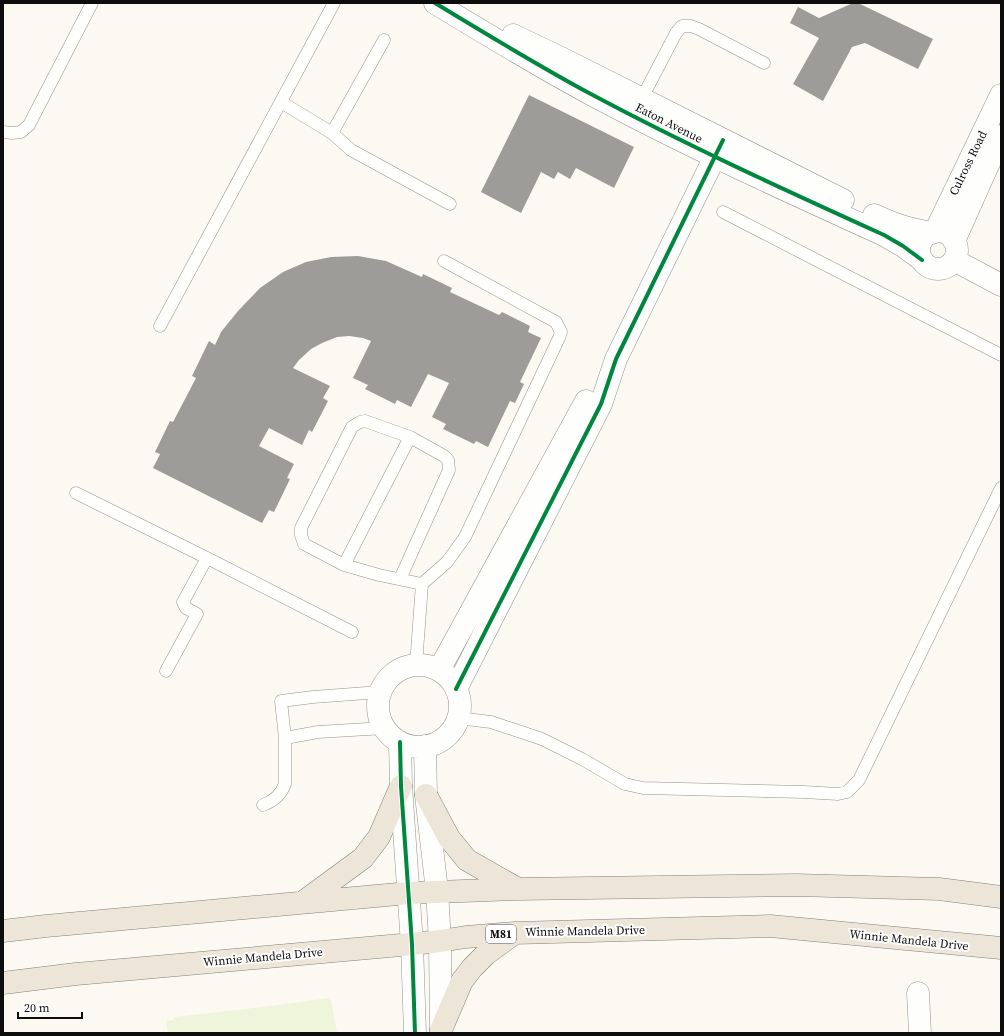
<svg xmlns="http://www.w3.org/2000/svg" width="1004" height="1036" viewBox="0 0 1004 1036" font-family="'Source Serif 4',serif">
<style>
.pitch{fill:#eff5db}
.building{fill:#9e9c98}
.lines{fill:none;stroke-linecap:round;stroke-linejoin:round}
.service-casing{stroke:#949390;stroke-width:13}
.minor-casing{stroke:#949390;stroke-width:23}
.primary-casing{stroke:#81817d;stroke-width:23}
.service{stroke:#fefefd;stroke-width:12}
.minor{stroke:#fefefd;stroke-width:22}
.primary{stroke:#ede6d8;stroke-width:22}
.cycleway-casing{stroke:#fff;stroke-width:6}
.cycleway{stroke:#00873e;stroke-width:4}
.labels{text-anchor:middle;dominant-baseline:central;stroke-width:4;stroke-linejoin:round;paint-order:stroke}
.shield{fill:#fff;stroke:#565656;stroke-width:1}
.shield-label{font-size:11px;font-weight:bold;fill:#0d0d0d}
.street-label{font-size:12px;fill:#0d0d0d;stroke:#fff}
</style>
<rect width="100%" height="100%" fill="#fbf9f2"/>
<path class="pitch" d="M329,998V1000H331L337,1033H168L166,1021L174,1020V1017L271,1006Z"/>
<path class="building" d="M853,3H858L933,39L918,69L865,43L852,47L823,101L793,84L819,38L790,23L798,7L819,18Z
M529,95L634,147L614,188L576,168L570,179L558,172L554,179L541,172L521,213L481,192Z
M358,256L386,261L422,277L423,274L452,288L450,292L499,315L502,312L530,326L528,332L541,338L520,382L524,384L515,403L510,401L488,447L476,441L474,444L443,429L446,424L432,417L449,383L428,374L411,407L397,400L395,404L365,389L368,385L353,378L371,341L363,338L349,336L337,337L322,343L311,349L299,360L293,368L330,386L323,398L328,401L312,432L309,430L302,445L269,428L259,446L294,464L287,478L290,479L274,512L269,510L262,523L153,468L160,454L155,452L170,421L173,422L196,378L192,376L209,341L215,345L221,332L238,311L260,288L283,272L306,262L331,257Z"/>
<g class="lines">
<defs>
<path id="service" d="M642,98L676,33L682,26H691L699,29L764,63
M281,102L332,133L351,150L450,204
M3,132L12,133L21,132L29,125L92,3
M332,133L384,40
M723,212L1001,355
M160,326L334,3
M76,493L207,558
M344,565L410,437
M400,579L449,470L448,460L444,456L410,437L365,421L360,422L352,427L301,528V535L304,544L344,565L379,575L422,584L447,562L465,537L559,338L561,332L556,322L444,261
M416,665L422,584
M166,671L197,614L186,608L183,602L207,558L352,632
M458,718L491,722L542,739L582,759L625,784L643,788L804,792L838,794L847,792L859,780L1001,488
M285,738L318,732L385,728
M263,805C274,801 281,795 285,784V738L281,701L313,697L380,692"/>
<path id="minor" d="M435,3C486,34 537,65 589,93C686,145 785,190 884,235L903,246L922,260
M513,35L563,59L843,200
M874,215C895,225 909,229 932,233
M919 250a19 19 0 1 1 38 0a19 19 0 1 1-38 0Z
M935,232L1001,95
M954,241L1001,136
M954,260L1001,285
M378 706a41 41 0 1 1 82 0a41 41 0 1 1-82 0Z
M439,670L586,401
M456,689L601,404L616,359L723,140
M400,742L401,786L412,944L415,1033
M425,746L426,795L437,891L440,941L441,1032
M918,993L920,1033"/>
<path id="primary" d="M426,795L449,838L467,860L518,889
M303,902L363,858L379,837L401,786
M3,931L46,926L409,893L518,889L796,885L939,889L1001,897
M3,983L76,974L412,944L440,941L466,937L515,933L770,926L1001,948
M441,1030L462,981L472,968L486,954L515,933"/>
</defs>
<use href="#service" class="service-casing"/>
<use href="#minor" class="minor-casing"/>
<use href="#primary" class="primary-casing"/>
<use href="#service" class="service"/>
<use href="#minor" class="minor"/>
<use href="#primary" class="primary"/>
<defs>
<path id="cycleway" d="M435,3C486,34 537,65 589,93C686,145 785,190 884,235L903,246L922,260
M456,689L601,404L616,359L723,140
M400,742L401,786L412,944L415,1033"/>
</defs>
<use href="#cycleway" class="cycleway-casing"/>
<use href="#cycleway" class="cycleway"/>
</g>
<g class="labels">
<rect class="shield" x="486" y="925" width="30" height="18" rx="3"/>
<g class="shield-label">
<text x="501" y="934">M81</text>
</g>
<g class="street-label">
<text transform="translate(669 123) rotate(27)">Eaton Avenue</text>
<text transform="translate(968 163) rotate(-64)">Culross Road</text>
<text transform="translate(585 931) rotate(-1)">Winnie Mandela Drive</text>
<text transform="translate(909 940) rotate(6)">Winnie Mandela Drive</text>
<text transform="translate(263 957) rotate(-5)">Winnie Mandela Drive</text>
</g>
</g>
<rect width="1004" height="1036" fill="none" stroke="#0d0d0d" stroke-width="8"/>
<path d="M18 1012v6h64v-6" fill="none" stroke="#0d0d0d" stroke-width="2"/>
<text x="24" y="1012" font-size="12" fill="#0d0d0d" stroke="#ffffff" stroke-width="3" paint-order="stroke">20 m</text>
</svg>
